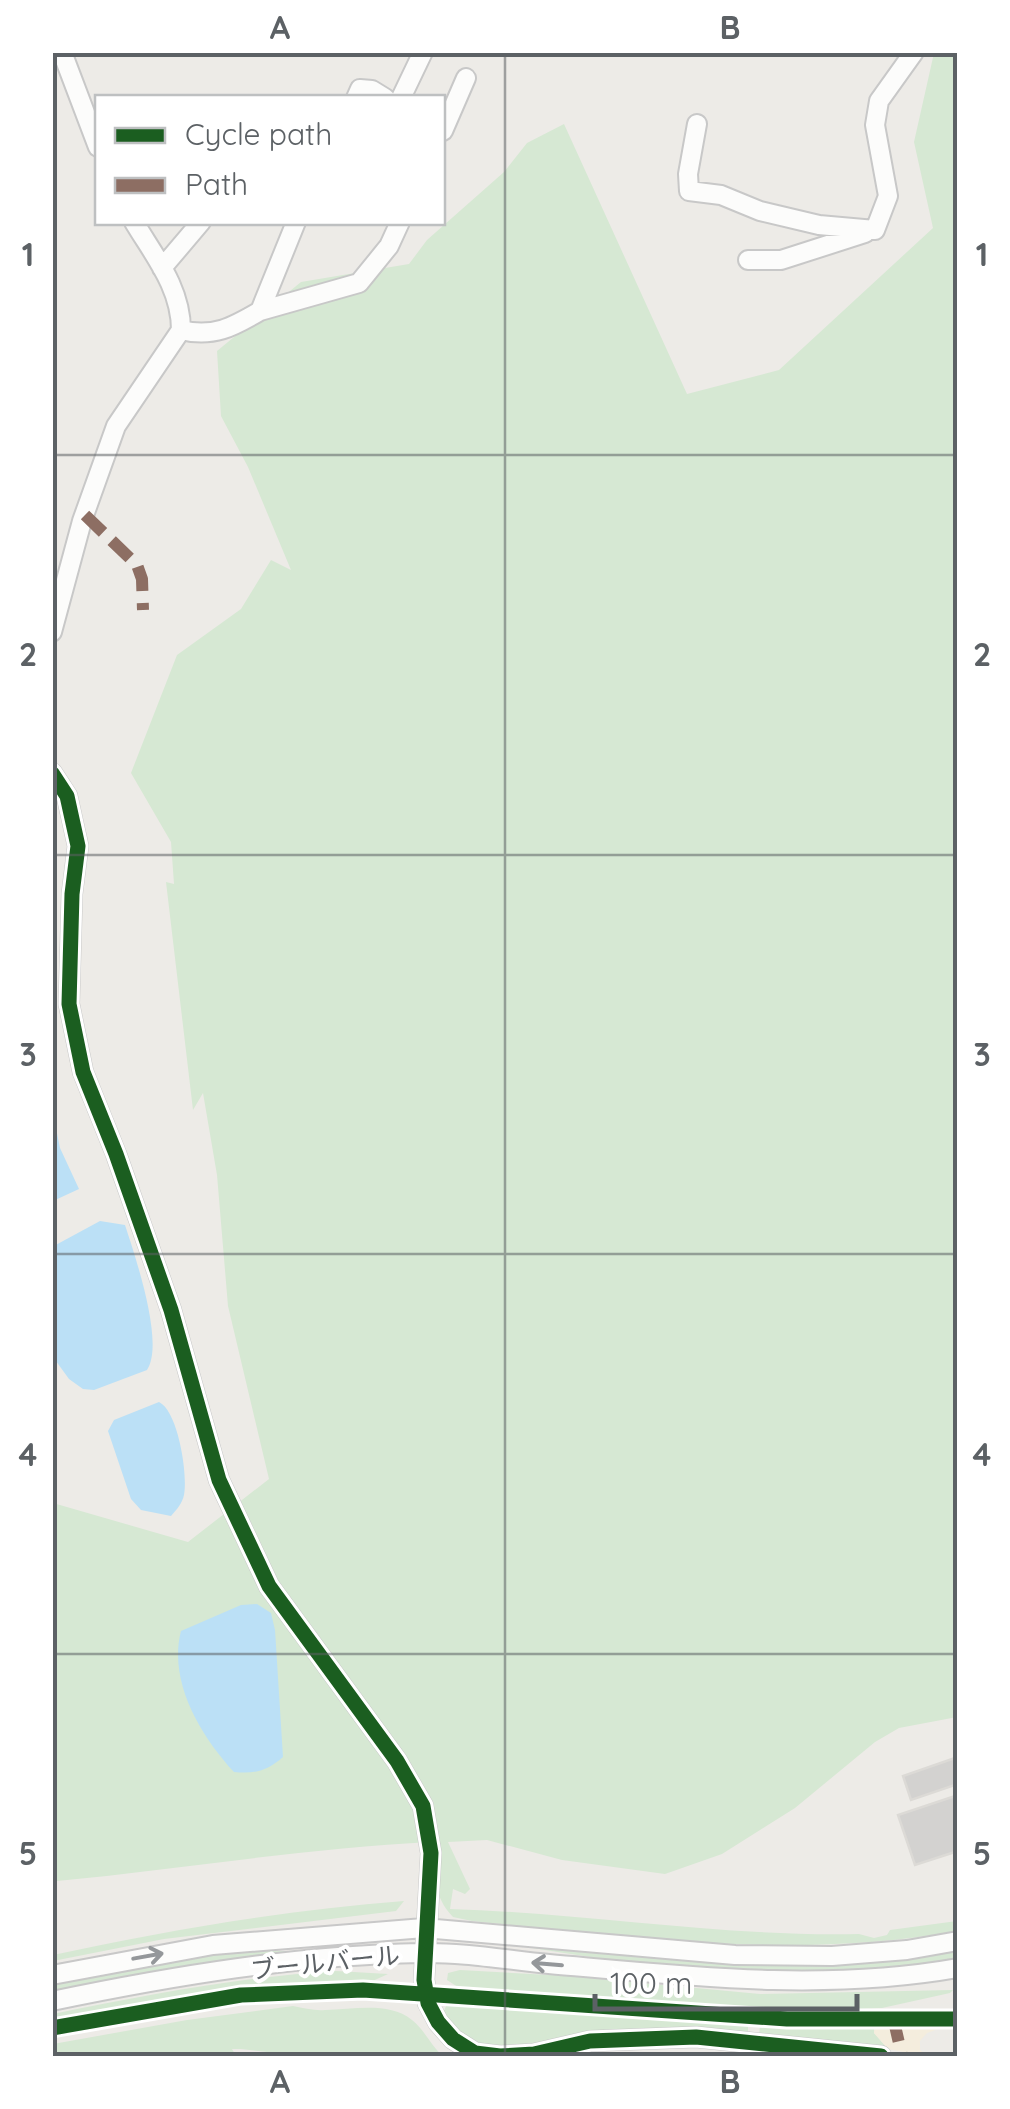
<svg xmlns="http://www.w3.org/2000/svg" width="1010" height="2109" viewBox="0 0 1010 2109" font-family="Quicksand,'Noto Sans JP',sans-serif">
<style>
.green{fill:#d6e8d3}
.sand{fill:#f4eddd}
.water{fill:#bbe0f6}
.building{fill:#d3d2d0;stroke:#dcdad6;stroke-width:2.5}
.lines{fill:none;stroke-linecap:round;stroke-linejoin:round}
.minor-casing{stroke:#c8c8c8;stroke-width:22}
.minor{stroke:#fcfcfb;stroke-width:18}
.quiet{stroke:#8d6e63;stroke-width:12;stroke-dasharray:25 12;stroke-linecap:butt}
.cycleway-casing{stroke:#fff;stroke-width:21}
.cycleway{stroke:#1b5e20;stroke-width:15}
.oneway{stroke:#94979a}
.grid{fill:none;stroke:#5c6165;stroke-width:2.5;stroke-opacity:0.55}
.labels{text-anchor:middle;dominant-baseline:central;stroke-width:8;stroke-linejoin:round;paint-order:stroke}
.street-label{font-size:25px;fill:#5c6165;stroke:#fff}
.neatline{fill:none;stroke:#5c6165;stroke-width:4}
.grid-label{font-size:32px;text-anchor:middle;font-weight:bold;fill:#5c6165}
</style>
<rect width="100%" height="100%" fill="#edebe7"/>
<path class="green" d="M934,53H957V1717L899,1728L875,1742L795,1808L722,1854L665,1874L562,1860L487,1840L448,1842L470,1889L465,1894L453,1889L450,1909C587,1913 722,1937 859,1934L874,1938L887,1935L890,1930L957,1921V1931C797,1960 633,1938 472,1921L453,1917C432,1895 434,1871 432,1842C307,1848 182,1869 57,1881L53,1892V1503L188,1542L269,1479L228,1306L217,1175L203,1093L193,1110L166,882L174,884L171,842L131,773L177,655L241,609L271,560L291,570L248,467L221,416L217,351L301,282L409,264L427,240L504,172L527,143L564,124L687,394L779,370L933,228L914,142Z
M404,1901L396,1911L164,1939L53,1961V1955C169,1930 286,1910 404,1901Z
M531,1944L765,1966L846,1964L957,1949L958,1959C815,1987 674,1971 532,1948Z
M233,1951H305L156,1973L53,1993V1984Z
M460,1970L568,1976L760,1994L953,1990L950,1993L882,2008L782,2012L467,1993L447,1980L448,1973Z
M336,1971L388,1974L366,1984H311L206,1994L53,2023V2014C147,1995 240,1977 336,1971Z
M447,2004L624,2018L748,2024V2034L648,2028L530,2048L488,2049L461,2037L442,2015Z
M293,2006C304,2008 315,2011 325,2010C353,2010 388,2001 412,2020C424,2029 431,2046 443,2056H302L241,2049H232L236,2056H53V2044L187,2020Z
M875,2021L874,2033L888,2049L759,2037L760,2025L828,2027Z"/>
<path class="sand" d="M875,2021L913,2029L941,2028L927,2033L920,2041V2050L928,2056H925L888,2049L874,2033Z"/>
<path class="water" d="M52,1109L60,1148L79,1189L53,1201Z
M100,1221L125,1225C135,1256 165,1343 147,1370L94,1390L83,1389L69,1379L53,1357L52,1247Z
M159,1402C178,1411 188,1474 184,1495C182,1504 177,1509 171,1516L141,1510L131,1499L108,1431L114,1420Z
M257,1604L271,1613L275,1630L283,1757C267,1771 255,1774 234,1772C200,1735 168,1681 181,1631L241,1605Z"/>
<path class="building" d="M955,1758L958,1784L911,1800L903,1776Z
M958,1795V1851L915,1865L898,1815Z"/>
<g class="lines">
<defs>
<path id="minor" d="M62,52L98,147
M356,98L360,89L372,90L385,98
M401,98L423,52
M697,124L688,174L689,191L721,195L760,211L819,225L875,230
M443,131L466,78
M296,222L260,311L359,283L389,246L400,222
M875,230L888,196L875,125L879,101L914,52
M748,260H781L865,233
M162,268L201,222
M181,330C213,338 233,327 260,311
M52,632L82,521L116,426L181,330C181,288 155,257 134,222
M52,773L67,796L78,846L72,894L69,1004L83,1072L116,1154L171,1310L219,1480L269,1586L397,1761L423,1806L431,1853L424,1980L428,2003L438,2022L453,2039L475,2053L500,2056L534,2054L590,2041L696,2037L881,2056
M52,1975L213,1945L424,1928L735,1955L832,1956L907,1950L958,1941
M52,2001C172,1976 298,1955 421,1953C463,1952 507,1960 549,1964C686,1976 822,1992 958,1968"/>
</defs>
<use href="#minor" class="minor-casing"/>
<use href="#minor" class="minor"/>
<path class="quiet" d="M85,515L137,565L142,579L143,610
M893,2017L902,2056"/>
<defs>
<path id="cycleway" d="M52,773L67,796L78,846L72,894L69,1004L83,1072L116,1154L171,1310L219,1480L269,1586L397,1761L423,1806L431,1853L424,1980L428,2003L438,2022L453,2039L475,2053L500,2056L534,2054L590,2041L696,2037L881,2056
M52,2028L241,1995L363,1990L787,2019H958"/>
</defs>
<use href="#cycleway" class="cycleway-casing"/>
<use href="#cycleway" class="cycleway"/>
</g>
<defs><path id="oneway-shaft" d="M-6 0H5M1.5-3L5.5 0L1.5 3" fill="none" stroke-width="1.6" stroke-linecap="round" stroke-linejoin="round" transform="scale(2.5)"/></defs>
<g class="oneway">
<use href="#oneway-shaft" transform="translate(148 1956) rotate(-10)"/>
<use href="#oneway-shaft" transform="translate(547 1964) rotate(-175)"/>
</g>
<path class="grid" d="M505,52V2056M52,455H958M52,855H958M52,1254H958M52,1654H958"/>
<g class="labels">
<g class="street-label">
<text transform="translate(325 1962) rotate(-6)">ブールバール</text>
</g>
</g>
<rect width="1010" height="2109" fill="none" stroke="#ffffff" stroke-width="110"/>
<rect x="95" y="95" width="350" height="130" fill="#ffffff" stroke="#bec0c1" stroke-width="2.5"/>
<rect x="115" y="128" width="50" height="15" fill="#1b5e20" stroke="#bec0c1" stroke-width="2.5"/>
<text x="185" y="145" font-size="30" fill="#5c6165">Cycle path</text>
<rect x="115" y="178" width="50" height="15" fill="#8d6e63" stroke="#bec0c1" stroke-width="2.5"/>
<text x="185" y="195" font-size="30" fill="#5c6165">Path</text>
<path d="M595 1994v15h262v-15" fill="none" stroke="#5c6165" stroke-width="5"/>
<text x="610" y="1994" font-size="30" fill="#5c6165" stroke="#ffffff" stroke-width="8" paint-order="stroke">100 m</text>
<rect x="55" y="55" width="900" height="1999" class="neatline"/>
<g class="grid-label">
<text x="280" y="39">A</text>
<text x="730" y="39">B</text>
<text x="28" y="266">1</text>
<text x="982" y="266">1</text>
<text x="28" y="666">2</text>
<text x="982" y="666">2</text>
<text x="28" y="1066">3</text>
<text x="982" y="1066">3</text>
<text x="28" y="1466">4</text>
<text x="982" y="1466">4</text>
<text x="28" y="1865">5</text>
<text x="982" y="1865">5</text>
<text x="280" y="2093">A</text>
<text x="730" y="2093">B</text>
</g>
</svg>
